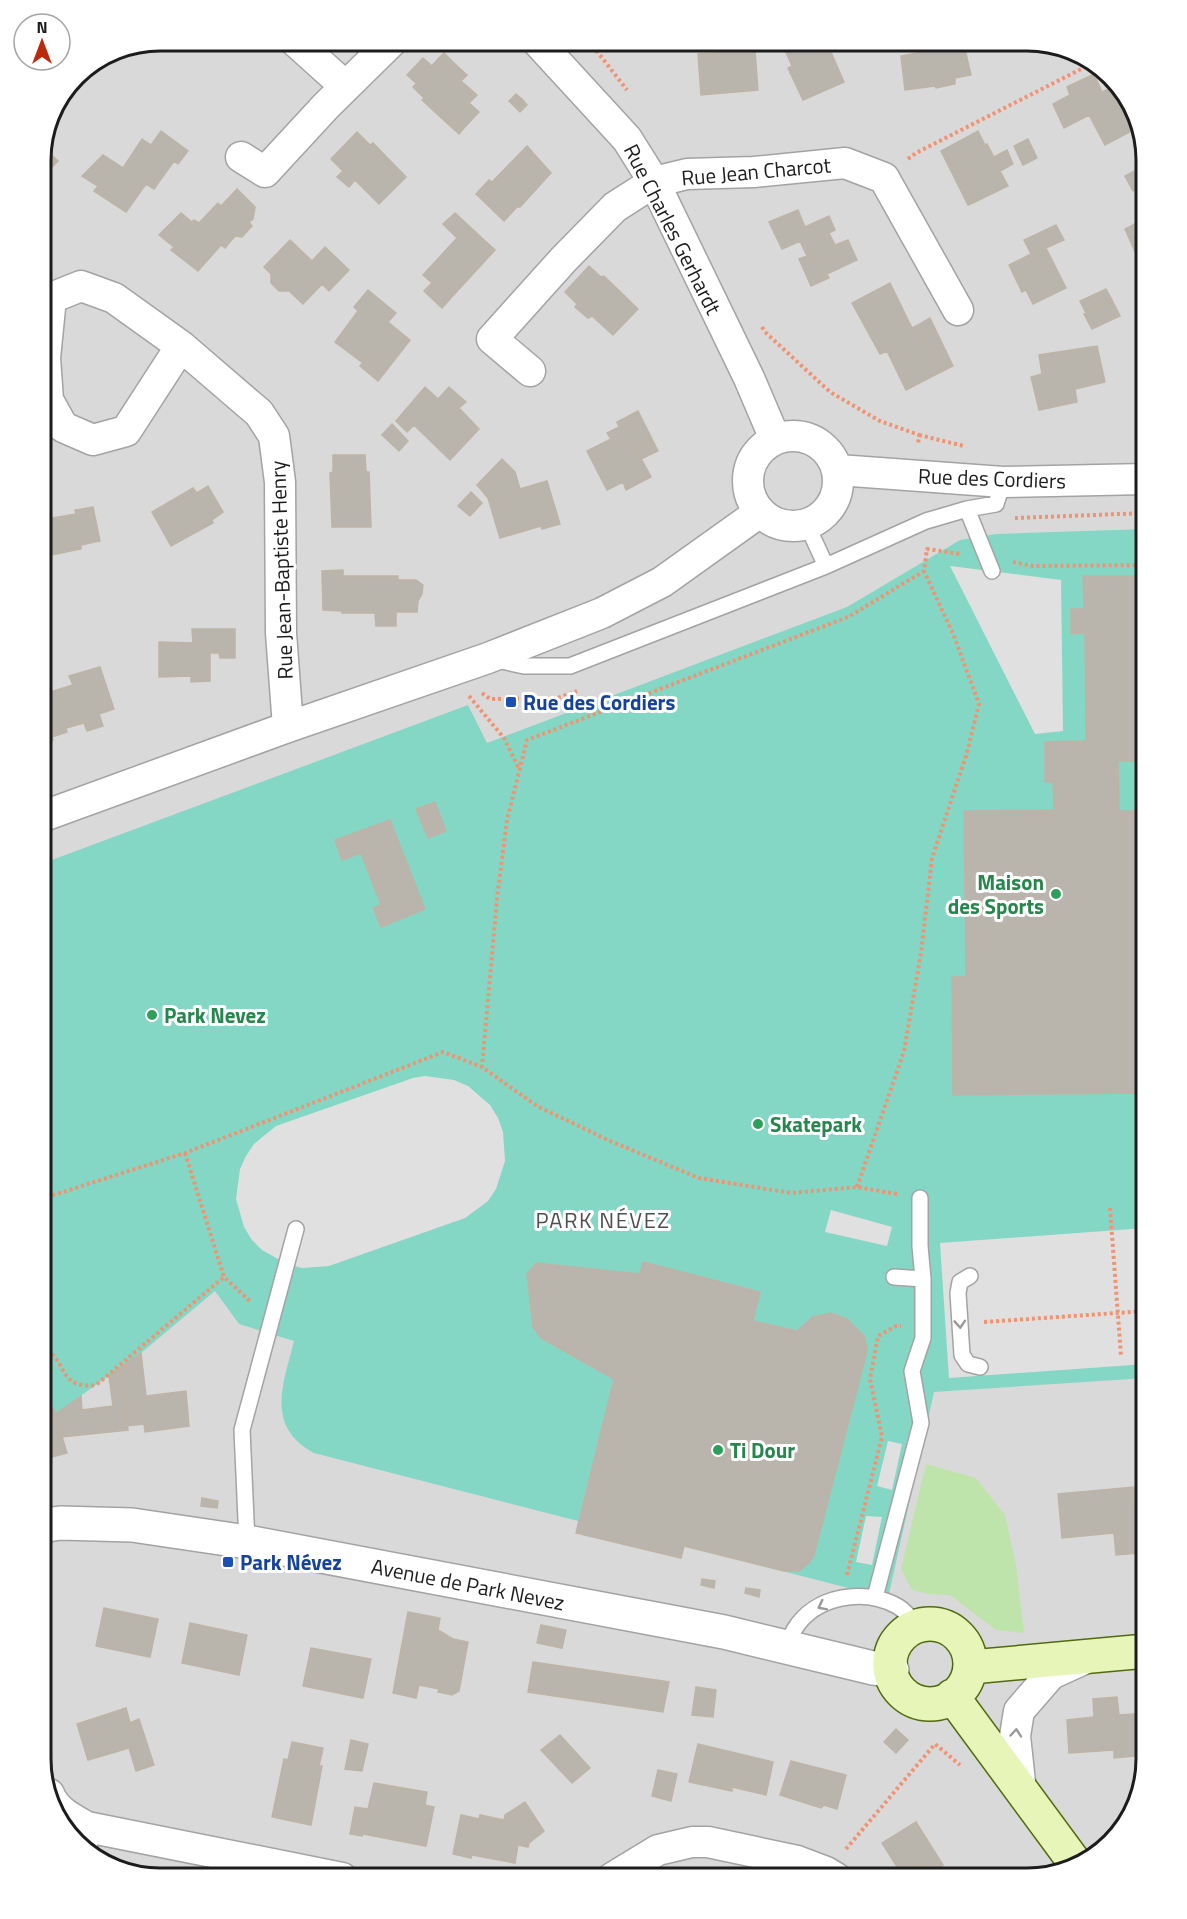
<svg xmlns="http://www.w3.org/2000/svg" width="1187" height="1919" viewBox="0 0 1187 1919" font-family="'Titillium Web',sans-serif">
<style>
.residential{fill:#dad9d9}
.grass{fill:#bee4ab}
.pitch{fill:#85d7c5}
.parking{fill:#e0e0e0}
.building{fill:#b9b4ac;stroke:#beb4a6;stroke-width:1.5}
.lines{fill:none;stroke-linecap:round;stroke-linejoin:round}
.service-casing{stroke:#a3a3a3;stroke-width:18}
.minor-casing{stroke:#a3a3a3;stroke-width:33}
.tertiary-casing{stroke:#a3a3a3;stroke-width:36}
.secondary-casing{stroke:#516b0c;stroke-width:36}
.path{stroke:#f09371;stroke-width:4;stroke-dasharray:3 3;stroke-linecap:butt}
.service{stroke:#fff;stroke-width:15}
.minor{stroke:#fff;stroke-width:30}
.tertiary{stroke:#fff;stroke-width:33}
.secondary{stroke:#e8f5b9;stroke-width:33}
.oneway{stroke:#999}
.transit-dot{fill:#1a4fb4;stroke:#fff;stroke-width:2}
.leisure-dot{fill:#2e9e5b;stroke:#fff;stroke-width:2}
.labels{text-anchor:middle;dominant-baseline:central;stroke-width:6;stroke-linejoin:round;paint-order:stroke}
.street-label{font-size:21px;fill:#1c1c1c;stroke:#fff}
.transit-label{font-size:21px;font-weight:bold;fill:#164399;stroke:#fff;text-anchor:start}
.leisure-label{font-size:21px;font-weight:bold;fill:#27864d;stroke:#fff;text-anchor:start}
.neighbourhood-label{font-size:22px;letter-spacing:1.5px;fill:#4f4f4f;stroke:#fff}
.rim{fill:none;stroke:#1c1c1c;stroke-width:3}
</style>
<rect width="100%" height="100%" fill="#edebe3"/>
<path class="residential" d="M160,41H1036L1094,61L1134,107L1146,160V1760L1127,1825L1080,1866L1027,1878H152L94,1859L53,1812L41,1759V152L50,114L76,75L114,49Z"/>
<path class="grass" d="M926,1464L976,1478L1005,1515L1016,1565L1024,1633L996,1630L950,1595L929,1594L912,1590L901,1569Z"/>
<path class="pitch" d="M1146,529V1378L934,1392L888,1598L684,1546L681,1558L576,1533L578,1521L314,1453C265,1426 283,1385 294,1341L239,1324L215,1291L141,1353L55,1414L50,1397L41,1377V864L468,705L487,743L847,607L960,540L996,534Z"/>
<path class="parking" d="M950,566L1061,580L1063,731L1035,734Z
M425,1076L454,1080L468,1086L490,1105L498,1118L503,1132L505,1161L496,1189L488,1201L465,1218L329,1266L302,1268L287,1264L262,1250L252,1240L244,1227L236,1199L240,1169L246,1156L254,1144L276,1126L413,1078Z
M831,1210L892,1227L887,1246L825,1232Z
M1146,1228V1364L949,1378L940,1243Z
M888,1441L902,1444L892,1490L877,1486Z
M866,1516L882,1517L872,1565L856,1562Z"/>
<path class="building" d="M173,41H191L182,50Z
M806,41H819L825,53L830,50L844,82L803,100L788,68L792,66L785,50Z
M956,41H963L971,75L955,78V84L936,88L935,86L905,90L901,56L947,47L946,43Z
M755,51L758,90L701,95L698,54Z
M444,53L455,64L449,70L438,59Z
M423,58L432,66L416,83L407,75Z
M438,59L449,70L455,64L467,75L461,81L477,95L469,103L479,112L464,128L454,119L449,125L422,100L424,98L413,87Z
M1094,74L1102,92L1115,86L1137,128L1105,145L1089,115L1064,128L1053,104L1070,95L1067,87Z
M64,92L68,96L67,104L60,112L52,113L51,112Z
M516,94L522,99L515,107L509,101Z
M522,99L527,105L520,112L515,107Z
M454,119L464,128L459,134L449,125Z
M161,131L188,151L178,164L174,161L154,189L146,184L126,212L94,191L98,186L82,176L103,155L123,168L142,139L151,145Z
M978,131L985,145L987,144L994,157L1007,150L1013,164L1000,171L1008,186L975,202L955,162L948,165L941,151Z
M357,132L370,145L373,143L406,177L379,204L355,180L349,187L337,177L343,171L331,159Z
M1028,139L1037,158L1023,165L1014,146Z
M42,146L58,161L41,178V152Z
M527,146L551,173L520,207H517L504,221L476,194L489,180L492,182Z
M955,162L975,202L968,205L948,165Z
M1146,165V184L1133,191L1125,176Z
M237,189L255,207L253,219L249,222L252,226L242,237L235,236L225,248L221,245L198,271L171,250L174,247L159,235L181,213L192,222L194,220L199,223L218,203L221,206Z
M798,210L805,227L829,216L835,230L829,233L835,245L848,240L857,260L827,274L829,278L811,286L799,259L807,256L800,241L782,249L769,222Z
M455,213L495,250L450,299L423,275L457,238L443,224Z
M1146,218V263L1145,260L1140,263L1125,229Z
M1056,225L1064,240L1046,248L1066,288L1033,304L1026,290L1022,292L1009,265L1031,254L1024,240Z
M290,240L312,261L325,247L349,270L329,291L322,284L303,304L289,291H279L271,283V274L264,267Z
M589,266L601,277L604,276L638,309L613,335L592,316L588,318L575,307L577,304L565,292Z
M432,283L450,299L442,308L424,291Z
M890,283L912,328L918,325L941,372L906,390L887,351L880,354L852,303Z
M1106,289L1112,300L1086,313L1080,301Z
M368,290L396,313L388,322L410,340L386,371L368,357L363,363L335,342L358,311L354,307Z
M1112,300L1120,316L1092,329L1084,314Z
M930,318L953,366L941,372L918,325Z
M1097,346L1105,382L1075,389L1077,402L1039,410L1031,377L1042,374L1039,355Z
M368,357L386,371L378,381L360,366Z
M425,387L438,399L449,387L466,402L459,408L479,429L450,460L414,425L407,432L396,421Z
M638,411L652,439L635,447L651,477L626,490L623,482L607,490L587,451L611,439L607,433L619,427L617,422Z
M392,424L408,441L399,451L382,435Z
M652,439L658,451L641,459L635,447Z
M333,455H365L366,472H369L371,527H332L330,473L333,472Z
M502,459L515,472L520,489L547,481L560,524L542,529L541,526L500,538L488,498L477,485Z
M208,486L223,512L212,520L213,523L171,546L152,512L193,488L197,493Z
M471,492L482,503L470,516L458,506Z
M93,507L100,541L81,545V549L41,557V520L76,514L75,510Z
M343,570V576H398V580H416L423,585L422,594L418,601L417,612H396V626H376L375,613H342V611L323,610L322,571Z
M1083,576H1146V761H1118L1119,811H1146V1093L953,1095L952,977H966L964,811L1054,810L1053,782H1045V742L1086,741L1085,633L1071,634V609H1084Z
M192,629H235V658H220L219,653H210V681L191,682V676L159,677V642L193,643Z
M100,667L114,709L99,714L103,726L87,731L84,723L66,728L67,732L52,737L53,740L41,744V684L44,694L73,685L69,676Z
M435,802L446,831L428,838L416,809Z
M390,820L425,909L381,927L373,908L381,905L361,853L342,860L335,840Z
M643,1262L760,1292L753,1321L797,1331L813,1317L831,1313L847,1319L864,1336L867,1346L866,1355L814,1555L810,1562L799,1571H784L684,1546L681,1558L576,1533L614,1379L541,1338L533,1327L527,1274L536,1263L640,1274Z
M141,1353L146,1396L186,1391L189,1426L145,1432L144,1424L127,1426L121,1367Z
M121,1367L128,1430L62,1437L55,1414L81,1396L82,1410L113,1406L109,1376Z
M53,1407L67,1453L41,1460V1410Z
M1137,1454H1146V1480H1137Z
M1134,1487L1139,1553L1116,1555L1114,1533L1062,1538L1058,1494Z
M202,1498L218,1501L217,1508L201,1506Z
M702,1579L715,1581L714,1588L701,1585Z
M746,1588L760,1590L759,1597L745,1593Z
M104,1608L158,1619L150,1657L96,1646Z
M408,1612L440,1618L438,1630L453,1639L468,1642L459,1691L452,1695L438,1692L439,1689L419,1685L416,1698L393,1693Z
M190,1623L247,1635L239,1675L182,1663Z
M541,1625L566,1630L562,1648L537,1643Z
M311,1648L371,1659L363,1698L303,1686Z
M533,1662L669,1682L663,1712L528,1692Z
M696,1687L716,1690L713,1717L692,1715Z
M1117,1697L1119,1715L1146,1713V1755L1114,1758V1750L1069,1753L1067,1720L1094,1717L1093,1699Z
M126,1708L130,1723L139,1719L154,1765L136,1771L129,1748L88,1760L77,1724Z
M896,1729L908,1740L896,1753L884,1742Z
M560,1735L590,1768L572,1783L541,1750Z
M351,1740L368,1744L362,1771L345,1769Z
M292,1742L323,1748L319,1766H322L311,1825L272,1817L284,1759L288,1760Z
M698,1744L773,1762L766,1795L732,1787V1791L689,1782Z
M791,1761L846,1775L837,1809L824,1805L821,1808L780,1795Z
M658,1770L677,1774L671,1801L652,1796Z
M374,1783L427,1792L425,1805L434,1807L426,1846L363,1834L362,1836L350,1834L355,1807L368,1809Z
M525,1802L544,1831L529,1843L528,1847L518,1845L515,1863L472,1855L471,1858L453,1854L461,1815L479,1819L480,1815L504,1820L505,1815Z
M916,1822L943,1865L921,1878H904L882,1843Z"/>
<g class="lines">
<defs>
<path id="service" d="M967,509L992,571
M807,525L826,566
M497,660L524,666H570L826,566L926,521L967,509L996,504L1003,482
M970,1276L960,1282L958,1293L962,1355L968,1364L980,1367
M894,1277L923,1279
M247,1542L242,1430L296,1229
M875,1597L921,1423L912,1371L923,1338V1279L920,1246V1198
M787,1647C790,1642 791,1635 794,1630C815,1595 864,1588 897,1606C906,1611 911,1619 916,1627
M87,1827L91,1856"/>
<path id="minor" d="M295,41L345,86
M537,41L627,139L654,182L749,378L775,439
M241,157L265,172L326,106L392,41
M181,346L126,431L93,440L63,427L48,400L45,358L51,298L81,286L114,298L181,346L259,413L274,436L280,482L281,633L288,727
M530,371L492,339L564,259L615,207L654,182L687,174L754,172L845,163L884,178L958,310
M748 481a45 45 0 1 1 90 0a45 45 0 1 1-90 0Z
M838,470L1003,482L1146,479
M41,817L288,727L488,658L602,613L662,582L760,512
M1021,1791L1015,1736L1019,1711L1051,1674L1084,1659
M49,1794C56,1811 71,1818 87,1827L342,1878
M612,1878L658,1850L692,1842H708L797,1861L826,1872L836,1878"/>
<path id="tertiary" d="M41,1526L60,1523L132,1525L247,1542L724,1632L873,1668L892,1670"/>
<path id="secondary" d="M890 1664a40 40 0 1 1 80 0a40 40 0 1 1-80 0Z
M971,1667L1146,1651
M952,1696L1078,1867"/>
</defs>
<use href="#service" class="service-casing"/>
<use href="#minor" class="minor-casing"/>
<use href="#tertiary" class="tertiary-casing"/>
<use href="#secondary" class="secondary-casing"/>
<path class="path" d="M589,41L627,90
M908,159L916,153L1095,62
M762,327L765,332L830,392L880,421L919,435L918,445
M919,435L964,446
M1015,518L1146,513
M1013,562L1033,566L1146,565
M482,693L490,699L558,698L577,691
M469,696L504,738L519,769
M185,1153L224,1277L251,1302
M857,1187L904,1051L921,953L932,858L966,756L979,704L954,636L924,571
M897,1194L857,1187L791,1193L699,1178L610,1141L537,1106L482,1067L497,898L507,820L527,740L848,617L924,571L927,549L961,554
M41,1199L185,1153L443,1052L482,1067
M1110,1208L1121,1356
M984,1322L1146,1311
M41,1349C69,1356 55,1390 96,1385L224,1277
M847,1575L882,1437L870,1379L878,1336L896,1326H901
M846,1849L935,1744L960,1765"/>
<use href="#service" class="service"/>
<use href="#minor" class="minor"/>
<use href="#tertiary" class="tertiary"/>
<use href="#secondary" class="secondary"/>
</g>
<defs><path id="oneway-chevron" d="M-2-3.5L2.5 0L-2 3.5" fill="none" stroke-width="1.6" stroke-linecap="round" stroke-linejoin="round" transform="scale(1.5)"/></defs>
<g class="oneway">
<use href="#oneway-chevron" transform="translate(960 1324) rotate(86)"/>
<use href="#oneway-chevron" transform="translate(822 1606) rotate(153)"/>
<use href="#oneway-chevron" transform="translate(1016 1733) rotate(-85)"/>
</g>
<g class="transit-dot">
<rect x="505" y="696" width="12" height="12" rx="3"/>
<rect x="222" y="1556" width="12" height="12" rx="3"/>
</g>
<g class="leisure-dot">
<circle cx="1056" cy="894" r="6"/>
<circle cx="152" cy="1015" r="6"/>
<circle cx="758" cy="1124" r="6"/>
<circle cx="718" cy="1450" r="6"/>
</g>
<g class="labels">
<g class="street-label">
<text transform="translate(756 171) rotate(-5)">Rue Jean Charcot</text>
<text transform="translate(673 229) rotate(63)">Rue Charles Gerhardt</text>
<text transform="translate(992 478) rotate(2)">Rue des Cordiers</text>
<text transform="translate(281 570) rotate(-92)">Rue Jean-Baptiste Henry</text>
<text transform="translate(468 1584) rotate(11)">Avenue de Park Nevez</text>
</g>
<g class="transit-label">
<text x="523" y="702">Rue des Cordiers</text>
<text x="240" y="1562">Park Névez</text>
</g>
<g class="leisure-label">
<text x="1044" y="882" text-anchor="end">Maison<tspan x="1044" dy="24">des Sports</tspan></text>
<text x="164" y="1015">Park Nevez</text>
<text x="770" y="1124">Skatepark</text>
<text x="730" y="1450">Ti Dour</text>
</g>
<g class="neighbourhood-label">
<text x="603" y="1220">PARK NÉVEZ</text>
</g>
</g>
<path d="M0 0H1187V1919H0ZM160 51H1027A109 109 0 0 1 1136 160V1759A109 109 0 0 1 1027 1868H160A109 109 0 0 1 51 1759V160A109 109 0 0 1 160 51Z" fill="#fff" fill-rule="evenodd"/>
<path class="rim" d="M160 51H1027A109 109 0 0 1 1136 160V1759A109 109 0 0 1 1027 1868H160A109 109 0 0 1 51 1759V160A109 109 0 0 1 160 51Z"/>
<g transform="translate(42 42)"><circle r="28" fill="#ffffff" stroke="#a4a4a4" stroke-width="1.5"/>
<path d="M0-4.5L10 22L0 15L-10 22Z" fill="#bb2a0d"/>
<text y="-9" font-size="16" font-weight="bold" text-anchor="middle" fill="#1c1c1c">N</text>
</g>
</svg>
